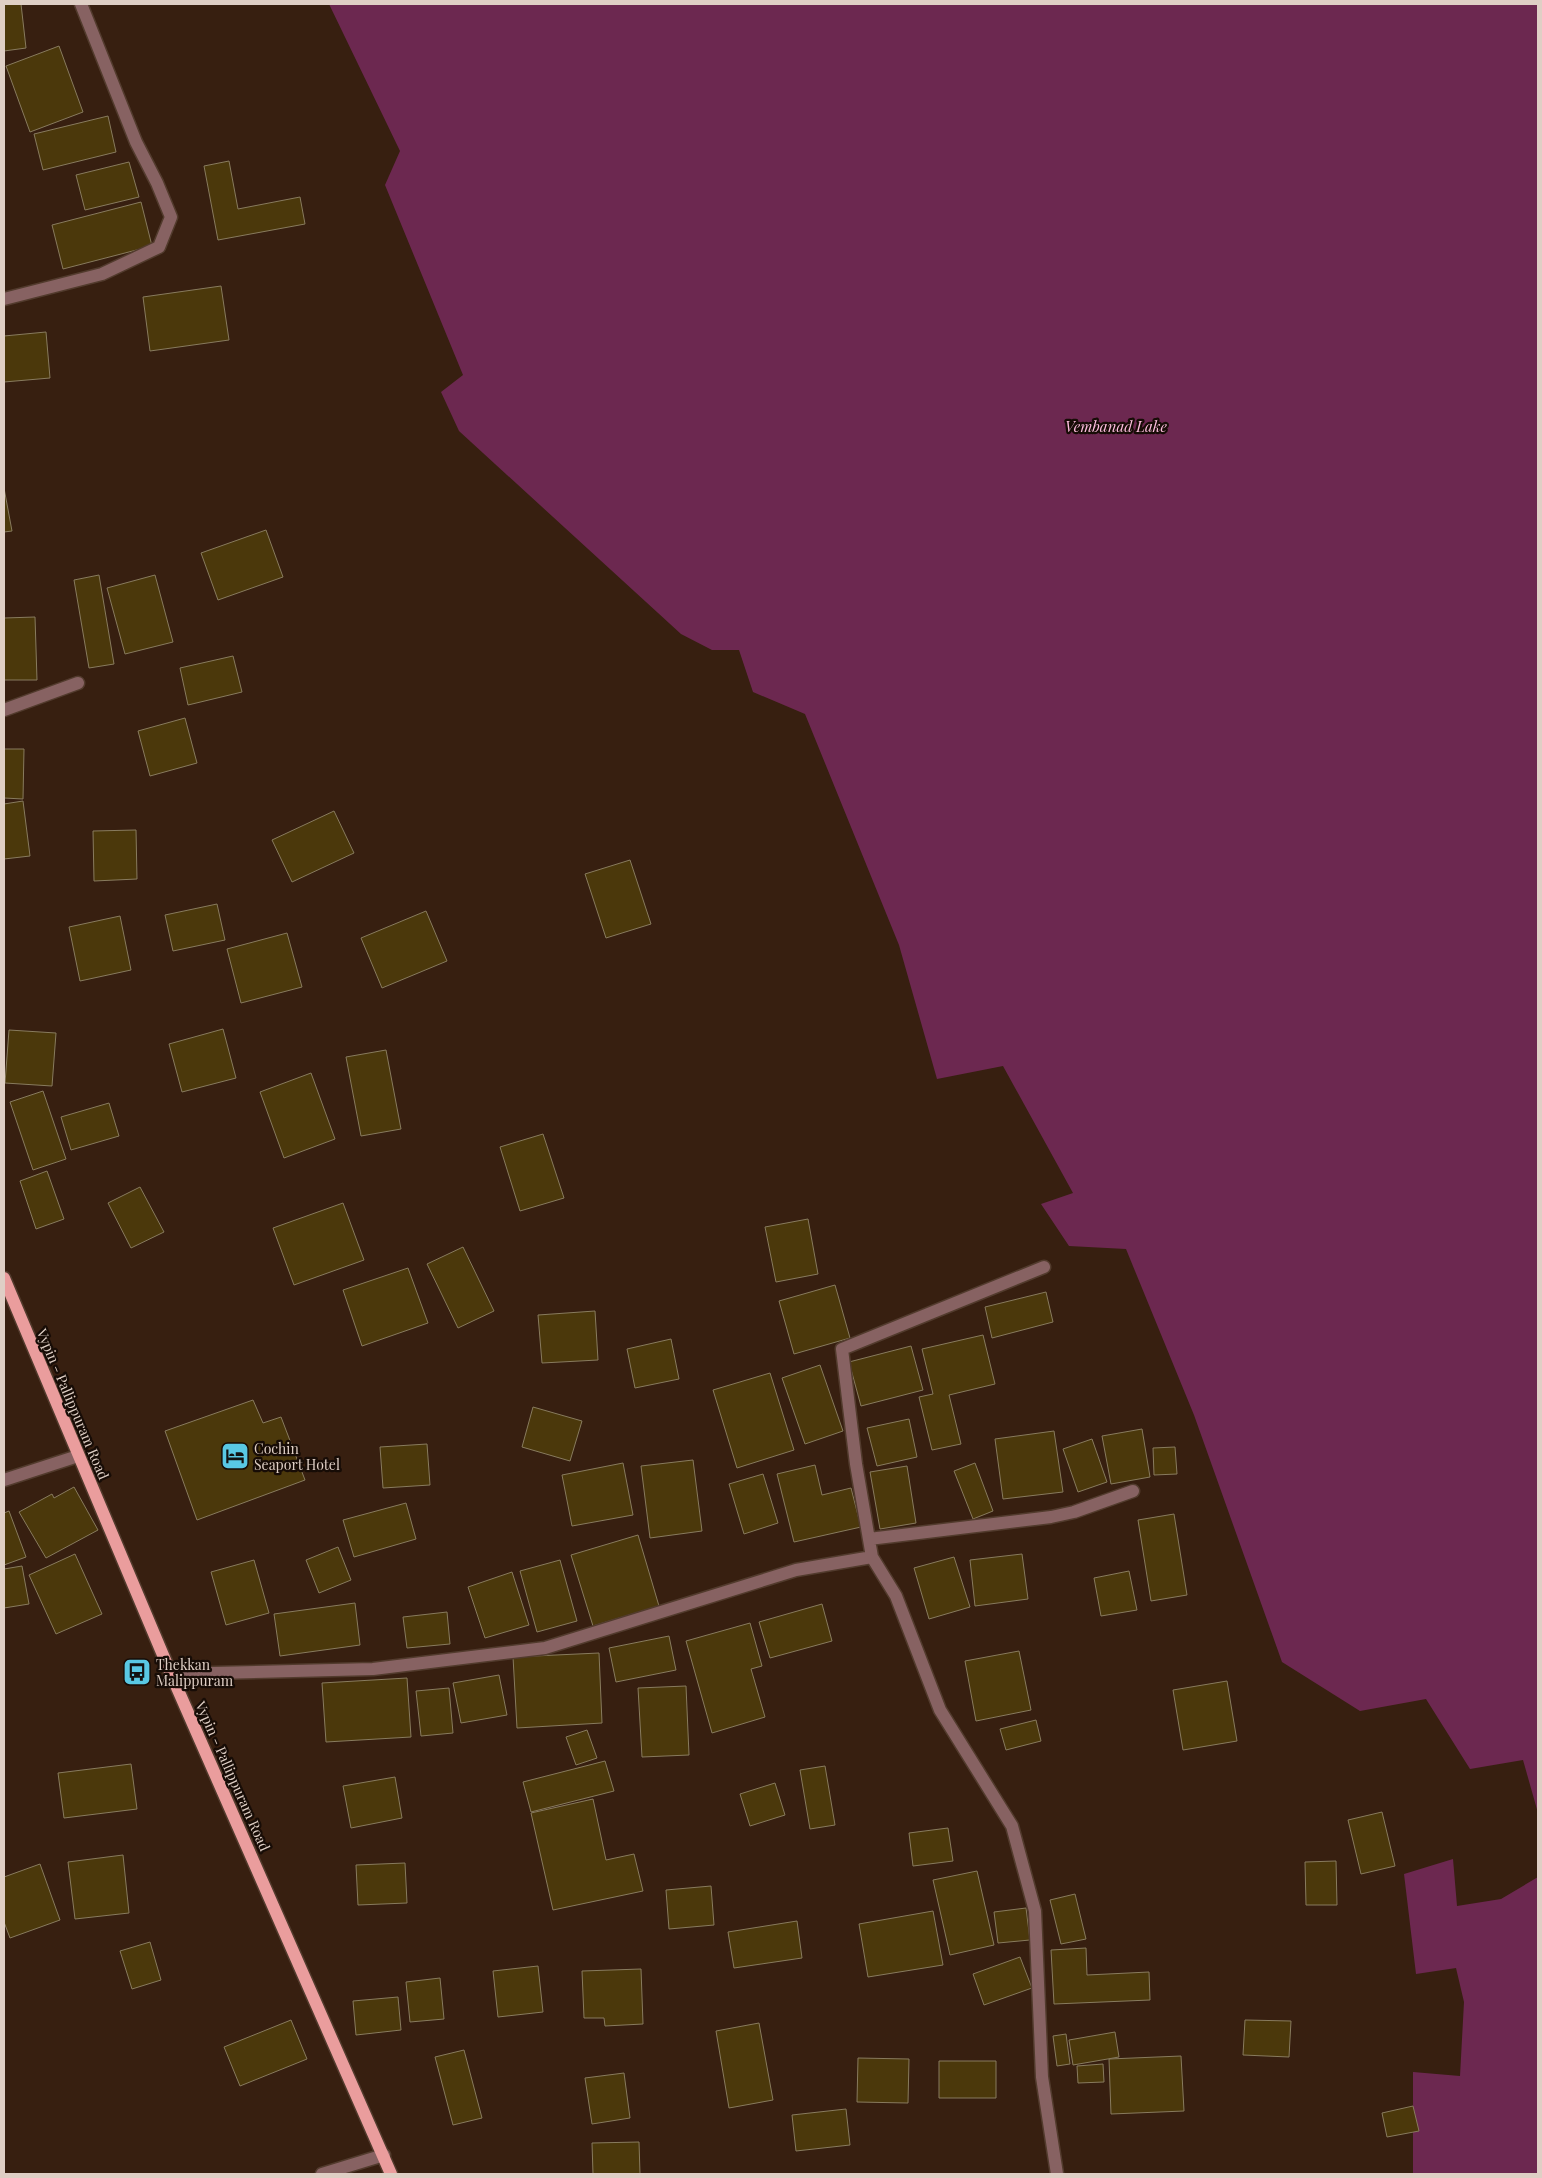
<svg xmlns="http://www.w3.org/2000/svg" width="1542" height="2178" viewBox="0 0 1542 2178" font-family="'Playfair Display',serif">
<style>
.water{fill:#6c2850}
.building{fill:#4b380b;stroke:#887b5e}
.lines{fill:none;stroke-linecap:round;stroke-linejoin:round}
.minor-casing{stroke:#523b2d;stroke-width:15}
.major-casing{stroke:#523b2d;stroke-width:15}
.minor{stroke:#876262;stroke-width:12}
.major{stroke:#ea9d9d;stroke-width:12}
.labels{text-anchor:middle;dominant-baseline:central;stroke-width:4.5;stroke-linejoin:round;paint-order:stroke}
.street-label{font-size:14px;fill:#dfcfc5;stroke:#170c06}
.poi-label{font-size:14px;fill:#dfcfc5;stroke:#170c06;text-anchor:start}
.water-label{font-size:15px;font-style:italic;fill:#febedf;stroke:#170c06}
</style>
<rect width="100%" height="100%" fill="#371f10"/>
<path class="water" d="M329,4H1538V1813L1523,1760L1470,1769L1426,1699L1360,1711L1282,1662L1194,1415L1126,1249L1069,1246L1041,1204L1073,1193L1003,1066L937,1079L899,945L805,714L753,692L739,650H712L681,634L459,431L441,392L463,375L385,185L400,151Z
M1453,1859L1457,1906L1501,1899L1538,1877V2174H1413V2072L1460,2076L1464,2002L1456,1968L1416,1974L1404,1874Z"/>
<path class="building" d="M4,4H21L26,48L4,51Z
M59,46L83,112L30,132L6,66Z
M108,116L116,152L43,170L34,134Z
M229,161L238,209L300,197L305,224L218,240L204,166Z
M129,162L139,197L85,210L76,175Z
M141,202L152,246L63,269L52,225Z
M221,286L229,340L150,351L143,297Z
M46,332L50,378L4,382V336Z
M4,488L12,531L4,532Z
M266,530L283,577L218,600L201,553Z
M99,575L114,664L89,668L74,580Z
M155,575L173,642L125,654L107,588Z
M35,617L37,680H4V618Z
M233,656L242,692L188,705L180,668Z
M185,718L197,763L150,776L138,731Z
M4,749H24L23,799L4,798Z
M23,801L30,856L4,859V804Z
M334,811L354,853L292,882L272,840Z
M136,830L137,879L94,881L93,831Z
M630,860L651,924L606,938L585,874Z
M217,904L225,940L173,951L165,915Z
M426,911L447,961L382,988L361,938Z
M120,916L131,970L80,981L69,927Z
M287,933L302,987L241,1003L227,949Z
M223,1029L236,1078L182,1092L169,1044Z
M9,1030L56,1033L52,1086L5,1083Z
M386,1050L401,1129L361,1136L346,1057Z
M311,1073L335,1139L284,1158L260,1092Z
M43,1091L66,1159L33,1170L10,1102Z
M109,1103L119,1136L71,1150L61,1117Z
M543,1134L564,1198L520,1211L500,1147Z
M47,1171L64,1219L36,1229L20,1181Z
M140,1187L164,1232L131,1248L108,1203Z
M343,1203L364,1260L294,1285L273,1228Z
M808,1219L818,1274L776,1282L765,1227Z
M463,1247L494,1311L458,1328L427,1264Z
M408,1268L428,1323L362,1346L343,1290Z
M835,1285L850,1338L794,1354L779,1301Z
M1046,1292L1053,1322L992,1338L985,1307Z
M595,1311L598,1360L542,1363L538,1315Z
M983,1335L995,1384L949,1395L961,1444L932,1450L919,1397L933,1394L922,1349Z
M671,1339L679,1379L635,1388L627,1349Z
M911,1346L923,1390L861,1406L849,1362Z
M820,1365L843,1431L805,1444L782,1378Z
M770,1373L794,1450L737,1468L713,1390Z
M253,1400L263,1423L281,1417L305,1480L197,1520L165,1431Z
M533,1407L582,1421L570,1461L522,1447Z
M909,1419L917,1457L877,1466L867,1428Z
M1142,1429L1150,1477L1111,1484L1102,1436Z
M1054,1431L1063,1492L1003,1499L995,1439Z
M1092,1439L1107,1482L1078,1492L1063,1449Z
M427,1444L430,1485L383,1488L380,1447Z
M1175,1447L1177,1474L1154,1475L1153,1448Z
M693,1460L702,1531L650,1538L641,1466Z
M623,1463L633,1515L572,1526L562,1475Z
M975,1463L993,1511L973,1519L954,1471Z
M815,1465L822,1495L851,1488L861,1527L794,1542L777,1474Z
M907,1466L916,1523L880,1529L870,1472Z
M763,1474L778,1523L744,1534L729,1484Z
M74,1487L98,1530L46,1558L19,1512L52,1494L54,1498Z
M406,1503L416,1539L354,1557L343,1520Z
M9,1511L26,1557L4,1565V1513Z
M1174,1514L1187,1595L1151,1601L1138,1520Z
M638,1535L659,1606L593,1626L571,1555Z
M338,1547L351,1580L319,1593L306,1560Z
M75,1554L102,1614L56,1634L29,1575Z
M1022,1554L1028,1599L975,1606L970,1560Z
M954,1557L970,1607L929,1619L914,1568Z
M254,1560L269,1613L226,1625L211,1572Z
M560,1560L577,1621L537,1632L520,1571Z
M22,1566L29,1604L4,1608V1569Z
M1129,1571L1137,1610L1101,1616L1094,1578Z
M512,1572L529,1625L485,1638L468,1587Z
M355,1603L360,1645L280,1656L274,1614Z
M822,1604L832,1641L770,1658L759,1622Z
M447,1612L450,1644L407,1648L403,1617Z
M750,1623L762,1666L751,1669L765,1717L712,1733L686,1641Z
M669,1636L676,1670L616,1682L609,1648Z
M1019,1651L1031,1710L976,1721L965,1661Z
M599,1653L602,1723L517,1728L513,1657Z
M499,1675L507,1715L461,1723L453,1683Z
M407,1678L411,1737L326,1742L322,1683Z
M1227,1681L1237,1741L1183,1750L1173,1690Z
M686,1686L689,1755L642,1757L638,1688Z
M449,1688L453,1733L421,1736L416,1691Z
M1036,1720L1041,1741L1006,1750L1000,1729Z
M587,1730L597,1758L576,1765L566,1737Z
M605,1761L614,1791L531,1812L523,1782Z
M131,1764L137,1809L64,1818L58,1773Z
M825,1766L835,1825L810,1829L800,1770Z
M395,1777L402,1818L351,1828L343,1786Z
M775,1783L785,1815L750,1826L740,1794Z
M593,1799L606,1860L634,1854L643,1891L553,1910L531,1813Z
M1382,1812L1395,1866L1361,1874L1348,1820Z
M948,1828L953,1861L913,1866L909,1833Z
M123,1855L129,1913L75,1919L68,1862Z
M1336,1861L1337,1905H1306L1305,1862Z
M405,1863L407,1903L358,1905L356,1865Z
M40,1864L60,1920L10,1938L4,1922V1877Z
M977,1871L994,1945L950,1955L933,1880Z
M711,1886L714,1925L669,1929L666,1890Z
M1075,1894L1086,1939L1061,1944L1050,1900Z
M1026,1908L1030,1940L998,1943L994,1912Z
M933,1911L943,1965L868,1977L859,1924Z
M797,1921L802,1958L734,1968L728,1932Z
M150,1942L161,1980L132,1989L120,1951Z
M1086,1948L1087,1975L1149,1972L1150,2000L1054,2004L1051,1950Z
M1020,1957L1032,1988L984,2005L973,1974Z
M538,1966L543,2012L498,2017L493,1971Z
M641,1969L643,2024L605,2026L604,2018H584L582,1971Z
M440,1978L444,2019L410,2022L406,1982Z
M398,1997L401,2030L356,2035L353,2001Z
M291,2020L307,2059L240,2086L224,2047Z
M1245,2020L1291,2021L1289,2057L1243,2055Z
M759,2023L773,2100L729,2108L716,2031Z
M1115,2032L1119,2057L1073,2065L1069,2040Z
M1066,2034L1070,2064L1057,2066L1053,2036Z
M464,2050L482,2118L453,2125L435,2057Z
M1181,2056L1184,2111L1111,2114L1109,2059Z
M858,2058L909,2059L908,2103L857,2102Z
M939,2061H996V2098H939Z
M1103,2064L1104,2082L1078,2083L1077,2066Z
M624,2073L630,2118L592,2124L585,2078Z
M1413,2106L1419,2131L1387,2137L1382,2113Z
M846,2109L850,2145L796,2151L792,2115Z
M639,2142L640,2174H593L592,2143Z"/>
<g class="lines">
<defs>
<path id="minor" d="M4,299L102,274L159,247L171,217L157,183L136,142L81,4
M4,710L78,683
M1044,1267L842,1349L856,1464L872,1557L896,1596L940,1710L1012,1826L1035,1911L1042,2077L1057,2174
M4,1480L78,1456
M869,1539L1051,1517L1074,1512L1133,1491
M171,1674L373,1669L545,1648L796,1570L872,1557
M322,2174L384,2155"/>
<path id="major" d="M4,1278L171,1674L391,2174"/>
</defs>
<use href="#minor" class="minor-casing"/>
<use href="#major" class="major-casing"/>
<use href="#minor" class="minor"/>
<use href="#major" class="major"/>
</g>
<defs>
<symbol id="hotel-square" viewBox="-11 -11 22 22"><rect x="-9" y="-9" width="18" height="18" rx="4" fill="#59c8e4" stroke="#170c06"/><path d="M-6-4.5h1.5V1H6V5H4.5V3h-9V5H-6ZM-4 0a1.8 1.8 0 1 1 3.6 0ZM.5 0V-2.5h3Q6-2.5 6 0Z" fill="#111"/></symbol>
<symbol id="bus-square" viewBox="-11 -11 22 22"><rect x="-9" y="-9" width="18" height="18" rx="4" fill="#59c8e4" stroke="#170c06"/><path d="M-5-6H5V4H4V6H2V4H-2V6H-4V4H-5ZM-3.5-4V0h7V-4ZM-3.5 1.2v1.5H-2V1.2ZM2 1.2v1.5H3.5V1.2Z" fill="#111"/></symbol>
</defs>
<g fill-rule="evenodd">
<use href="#hotel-square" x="219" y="1440" width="32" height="32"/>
<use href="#bus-square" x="121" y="1656" width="32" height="32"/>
</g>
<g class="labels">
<g class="street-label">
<text transform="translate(73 1404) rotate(67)">Vypin - Pallippuram Road</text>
<text transform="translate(233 1776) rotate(66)">Vypin - Pallippuram Road</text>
</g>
<g class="poi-label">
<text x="254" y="1448">Cochin<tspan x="254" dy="16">Seaport Hotel</tspan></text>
<text x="156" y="1664">Thekkan<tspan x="156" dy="16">Malippuram</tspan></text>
</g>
<g class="water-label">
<text x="1116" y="426">Vembanad Lake</text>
</g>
</g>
<rect width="1542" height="2178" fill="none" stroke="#dfcfc5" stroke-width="10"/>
</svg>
